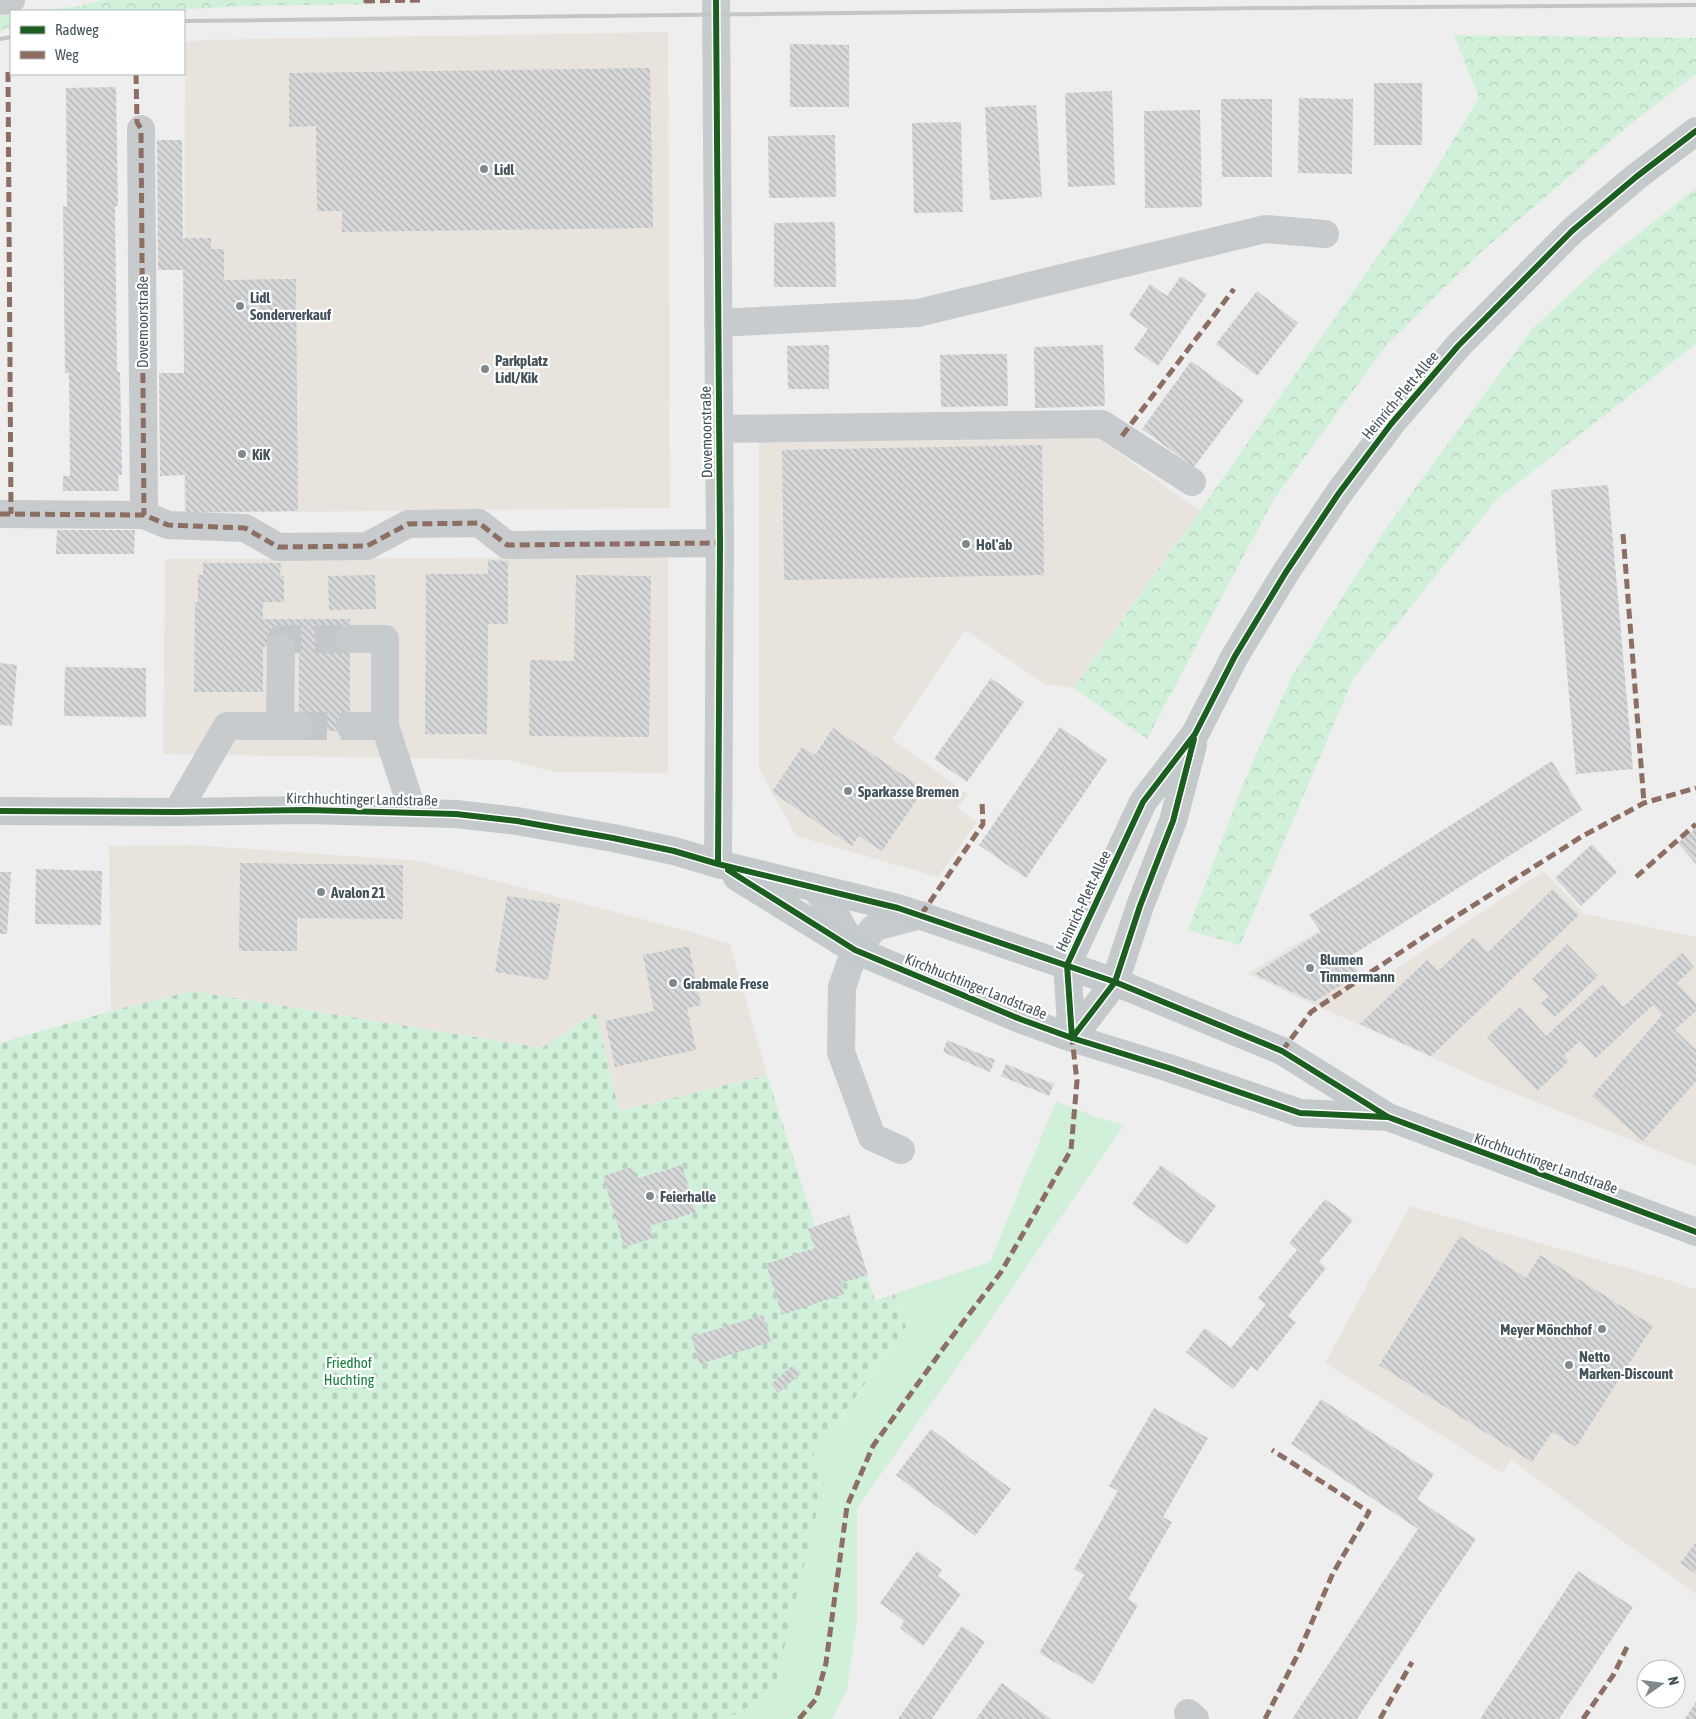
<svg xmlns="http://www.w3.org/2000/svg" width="1696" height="1719" viewBox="0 0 1696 1719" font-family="'Asap Condensed',sans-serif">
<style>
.commercial{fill:#e9e3dd}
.green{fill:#d1f0d9}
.forest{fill:url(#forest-crowns)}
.cemetery{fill:url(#cemetery-stones)}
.building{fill:url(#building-back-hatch)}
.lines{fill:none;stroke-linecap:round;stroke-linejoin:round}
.minor-tunnel{stroke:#c4c7c9;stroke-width:28;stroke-dasharray:28 14;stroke-linecap:butt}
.minor{stroke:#c7cbcd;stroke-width:28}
.major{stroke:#c4c9cb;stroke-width:28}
.rail{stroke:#c3c5c7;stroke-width:4}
.quiet{stroke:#8d6e63;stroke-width:5;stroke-dasharray:10 5;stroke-linecap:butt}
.cycleway-casing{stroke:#fff;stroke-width:9}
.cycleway{stroke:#1b5e20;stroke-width:6}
.poi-dot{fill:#80898e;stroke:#fff;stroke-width:2}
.labels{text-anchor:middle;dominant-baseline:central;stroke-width:4.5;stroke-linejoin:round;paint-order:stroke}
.poi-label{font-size:15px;font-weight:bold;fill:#44535b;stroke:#fff;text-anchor:start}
.street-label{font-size:15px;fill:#44535b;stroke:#fff}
.park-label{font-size:15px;fill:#12803b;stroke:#fff}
</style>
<defs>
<pattern id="forest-crowns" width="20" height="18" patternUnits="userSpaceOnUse" patternTransform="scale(1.25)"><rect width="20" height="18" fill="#d1f0d9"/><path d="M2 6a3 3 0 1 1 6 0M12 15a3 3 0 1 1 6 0" fill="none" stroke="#b5d0bc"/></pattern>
<pattern id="cemetery-stones" width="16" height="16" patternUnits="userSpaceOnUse" patternTransform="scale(1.25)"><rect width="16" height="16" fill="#d1f0d9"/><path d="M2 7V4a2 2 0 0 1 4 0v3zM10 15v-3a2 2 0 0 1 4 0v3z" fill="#b5d0bc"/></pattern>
<pattern id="building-back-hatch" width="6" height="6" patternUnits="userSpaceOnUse" patternTransform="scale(1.25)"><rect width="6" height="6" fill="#d6d7d8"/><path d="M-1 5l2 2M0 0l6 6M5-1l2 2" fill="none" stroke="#afb1b2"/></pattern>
</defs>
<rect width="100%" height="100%" fill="#efeeee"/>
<path class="commercial" d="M668,32L670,508L184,513L185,42L202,40Z
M1092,434L1200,511L1073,688L1045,684L965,630L892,739L968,794L957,808L977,822L938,877L796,836L759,769V440Z
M668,557V773L556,772L509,760L163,754L165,559Z
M194,845L420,861L688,931L730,944L767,1075L619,1111L596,1013L542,1048L192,991L111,1011L109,846Z
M1544,871L1585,914L1696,937V1166L1486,1082L1247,974L1318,931L1339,964L1351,958L1370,986Z
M1410,1206L1669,1280L1696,1289V1594L1511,1460L1502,1473L1325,1363Z"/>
<path class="green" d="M1056,1101L1096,1117L1124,1125L984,1329L857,1508V1621L847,1690L832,1719H726L773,1693L808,1464L906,1327L894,1294L990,1262Z"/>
<path class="forest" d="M103,0H371V4L241,6L159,11H38L80,6Z
M11,15V28L0,30V16Z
M1454,35L1696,38V74L1629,125L1478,255L1388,343L1272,502L1147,739L1073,688L1200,511L1415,203L1479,98Z
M1696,188V344L1497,499L1353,679L1240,945L1188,930L1243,784L1291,678L1386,528L1533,328L1613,254Z"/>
<path class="cemetery" d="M192,991L542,1048L596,1013L619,1111L767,1075L815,1226L849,1215L875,1301L894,1294L906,1327L808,1463L825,1478L773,1694L726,1719H0V1043L111,1011Z"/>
<path class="building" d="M790,44L849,45V107H790Z
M650,68L653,228L342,232V211H317L316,126L289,127V73Z
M1374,83H1422V145H1374Z
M116,87L118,206H115L117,372H120L122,475H118L119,491H63V476H70L69,373H65L63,206L67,207L66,88Z
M1112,91L1115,185L1068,187L1065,93Z
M1299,98L1353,99L1352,174L1298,173Z
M1221,99H1272V177H1222Z
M1036,105L1042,197L990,200L985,107Z
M1200,110L1202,207L1145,208L1144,111Z
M961,122L963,212L914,213L912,123Z
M835,135L836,197L769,198L768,136Z
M157,140H182L183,238H211V249H224V280L296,279L298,511L186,512L185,475L160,476L159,373H184L183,270H158Z
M835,222L836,287H774V223Z
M1181,276L1207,294L1158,366L1134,349L1148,329L1129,315L1150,284L1167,296Z
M1257,291L1298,323L1257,376L1216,344Z
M829,345V389H788L787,346Z
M1103,345L1105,406L1035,408L1034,347Z
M974,354H1007L1008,406L941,407L940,355Z
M1191,361L1244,400L1194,467L1142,429Z
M1042,445L1044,575L784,580L782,450Z
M1608,485L1633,769L1576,774L1551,490Z
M57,530H135L134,554H56Z
M488,560L508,561V624H488L487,734H425L426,574H488Z
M203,563H281L280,576H284V602H263V619H350V731H299V647H263V692H194L195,602H198V575H203Z
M375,575L376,609L329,610L328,576Z
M576,575L651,576L649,737L529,736L530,660L574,661Z
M0,663L17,665L12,726L0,725Z
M65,667L146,668V717L64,716Z
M991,678L1024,702L967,782L934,759Z
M1060,727L1107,760L1026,878L979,845Z
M833,728L924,789L882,851L859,836L852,846L772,792L802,747L815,755Z
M1552,761L1582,810L1349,957L1359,974L1314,1002L1254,974L1321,932L1309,915Z
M1696,828V864L1678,843Z
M1592,844L1617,872L1581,906L1555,878Z
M240,863L403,865V919L297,918V951H239Z
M36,869L102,871L101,925L35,924Z
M0,872H11L7,934H0Z
M1553,889L1579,915L1431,1056L1360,1024L1427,960L1438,971L1474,937L1488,952Z
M507,896L560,904L548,980L495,972Z
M1567,944L1598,976L1555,1017L1541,1003L1549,996L1532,979Z
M689,946L701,1005L687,1008L696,1050L615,1067L605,1021L654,1011L643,955Z
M1682,953L1694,967L1677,983L1696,1004V1011L1675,1030L1696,1050V1081L1643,1141L1592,1096L1662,1015L1653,1005L1596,1058L1580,1041L1564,1055L1569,1061L1537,1091L1487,1037L1520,1007L1546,1036L1603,984L1623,1007Z
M947,1040L995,1060L990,1072L943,1052Z
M1006,1064L1054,1084L1049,1096L1001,1076Z
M682,1165L696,1212L650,1226L654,1238L624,1247L603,1176L632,1167L636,1179Z
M1161,1165L1216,1206L1187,1245L1132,1204Z
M1325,1199L1353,1220L1319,1262L1326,1268L1288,1316L1296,1322L1257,1371L1251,1366L1233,1389L1186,1352L1205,1328L1231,1348L1266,1304L1258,1298L1297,1250L1289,1243Z
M849,1215L868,1275L841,1283L844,1294L782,1315L766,1264L815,1248L808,1229Z
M1460,1236L1526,1278L1540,1255L1653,1326L1576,1447L1552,1432L1532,1462L1379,1365Z
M763,1315L771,1342L700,1364L691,1337Z
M793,1365L801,1374L778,1393L771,1384Z
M1321,1399L1434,1474L1417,1499L1476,1539L1357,1719H1292L1418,1529L1291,1444Z
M1154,1408L1208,1438L1163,1517L1172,1522L1128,1599L1138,1605L1093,1684L1039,1653L1084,1575L1074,1569L1118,1491L1109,1486Z
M931,1429L1011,1489L975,1536L896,1475Z
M1696,1542V1574L1680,1563Z
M917,1551L942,1570L938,1576L961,1594L923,1646L900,1628L904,1621L880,1603Z
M1578,1571L1633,1607L1559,1719H1480Z
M962,1626L985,1642L932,1719H898Z
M1002,1683L1051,1719H976Z
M1696,1702V1719H1685L1690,1711Z"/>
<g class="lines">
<path class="minor-tunnel" d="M281,647V639H350
M299,726H350"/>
<path class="minor" d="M716,0L720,543L718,864
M0,1L11,0
M141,129L144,515
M718,323L918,313L1265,229L1325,234
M718,429L1102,424L1192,482
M0,514L144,515L168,525L245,528L278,547L367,546L408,524L479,523L507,545L720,543
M350,639H385V726L413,812
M280,726L281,647
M350,726H385
M177,812L227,726H299
M815,888L836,916L855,950
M901,1150L872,1137L841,1052L842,987L855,950L875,927L921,915
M1188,1713L1195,1719"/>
<path class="major" d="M0,811L177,812L306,810L456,814L517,821L613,838L674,851L718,864L898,908L1115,982L1282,1051L1388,1117L1696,1232
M737,877L855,950L1020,1019L1072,1038L1169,1068L1300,1113L1387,1117
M1072,1038L1067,965L1143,802L1195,734L1235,656L1286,572L1339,493L1391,424L1458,346L1572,231L1636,177L1696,131
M1072,1038L1115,982L1140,906L1173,821L1193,745"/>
<path class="rail" d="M184,21L1262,8L1696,5
M0,39L11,37"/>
<path class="quiet" d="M366,0V1L422,0
M8,72L11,514
M136,74L137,122L141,129L144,515
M1122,436L1234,289
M0,514L144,515L168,525L245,528L278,547L367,546L408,524L479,523L507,545L720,543
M1623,534L1644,803
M1636,877L1696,824
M921,915L983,824L982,802
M1282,1051L1311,1012L1422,938L1581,837L1644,803L1696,788
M799,1719L816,1699L826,1663L847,1506L873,1446L945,1346L1001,1272L1071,1150L1077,1081L1072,1038
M1265,1719L1299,1652L1333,1573L1369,1512L1272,1450
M1380,1719L1412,1662
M1583,1719L1614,1674L1627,1647"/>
<defs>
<path id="cycleway" d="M716,0L720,543L718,864
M0,811L177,812L306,810L456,814L517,821L613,838L674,851L718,864L898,908L1115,982L1282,1051L1388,1117L1696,1232
M728,870L855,950L1020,1019L1072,1038L1169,1068L1300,1113L1386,1117
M1072,1038L1067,965L1143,802L1195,734L1235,656L1286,572L1339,493L1391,424L1458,346L1572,231L1636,177L1696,131
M1072,1038L1115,982L1140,906L1173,821L1194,739"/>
</defs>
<use href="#cycleway" class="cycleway-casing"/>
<use href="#cycleway" class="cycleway"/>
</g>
<g class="poi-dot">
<circle cx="484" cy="169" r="5"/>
<circle cx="240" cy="306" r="5"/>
<circle cx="485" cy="369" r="5"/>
<circle cx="242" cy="454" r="5"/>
<circle cx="966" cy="544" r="5"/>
<circle cx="848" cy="791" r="5"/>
<circle cx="321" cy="892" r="5"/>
<circle cx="1310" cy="968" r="5"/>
<circle cx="673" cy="983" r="5"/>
<circle cx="650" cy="1196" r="5"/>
<circle cx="1602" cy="1329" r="5"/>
<circle cx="1569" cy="1365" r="5"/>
</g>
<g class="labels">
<g class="poi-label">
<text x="494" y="169">Lidl</text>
<text x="250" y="297">Lidl<tspan x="250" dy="17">Sonderverkauf</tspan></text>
<text x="495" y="360">Parkplatz<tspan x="495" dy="17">Lidl/Kik</tspan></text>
<text x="252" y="454">KiK</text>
<text x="976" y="544">Hol'ab</text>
<text x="858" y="791">Sparkasse Bremen</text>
<text x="331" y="892">Avalon 21</text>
<text x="1320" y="959">Blumen<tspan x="1320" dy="17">Timmermann</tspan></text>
<text x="683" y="983">Grabmale Frese</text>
<text x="660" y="1196">Feierhalle</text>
<text x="1592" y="1329" text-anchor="end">Meyer Mönchhof</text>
<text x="1579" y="1356">Netto<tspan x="1579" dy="17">Marken-Discount</tspan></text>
</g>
<g class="street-label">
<text transform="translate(142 322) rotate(-90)">Dovemoorstraße</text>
<text transform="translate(1400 395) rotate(-50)">Heinrich-Plett-Allee</text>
<text transform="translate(706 432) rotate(-91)">Dovemoorstraße</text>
<text transform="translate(362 799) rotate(1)">Kirchhuchtinger Landstraße</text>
<text transform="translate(1083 901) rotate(-65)">Heinrich-Plett-Allee</text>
<text transform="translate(976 986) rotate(22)">Kirchhuchtinger Landstraße</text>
<text transform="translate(1546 1163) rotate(20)">Kirchhuchtinger Landstraße</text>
</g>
<g class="park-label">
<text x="349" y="1362">Friedhof<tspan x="349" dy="17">Huchting</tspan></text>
</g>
</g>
<rect x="10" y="10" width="175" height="65" fill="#ffffff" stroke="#b4babd"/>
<rect x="20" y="26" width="25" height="8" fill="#1b5e20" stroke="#b4babd"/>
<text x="55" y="35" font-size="15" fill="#44535b">Radweg</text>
<rect x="20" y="51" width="25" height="8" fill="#8d6e63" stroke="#b4babd"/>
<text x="55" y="60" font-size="15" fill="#44535b">Weg</text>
<g transform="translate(1661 1684) rotate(76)"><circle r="24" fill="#ffffff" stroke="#b4babd"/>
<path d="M0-4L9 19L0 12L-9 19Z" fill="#80898e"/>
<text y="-8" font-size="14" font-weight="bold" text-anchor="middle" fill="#44535b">N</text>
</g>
</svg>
